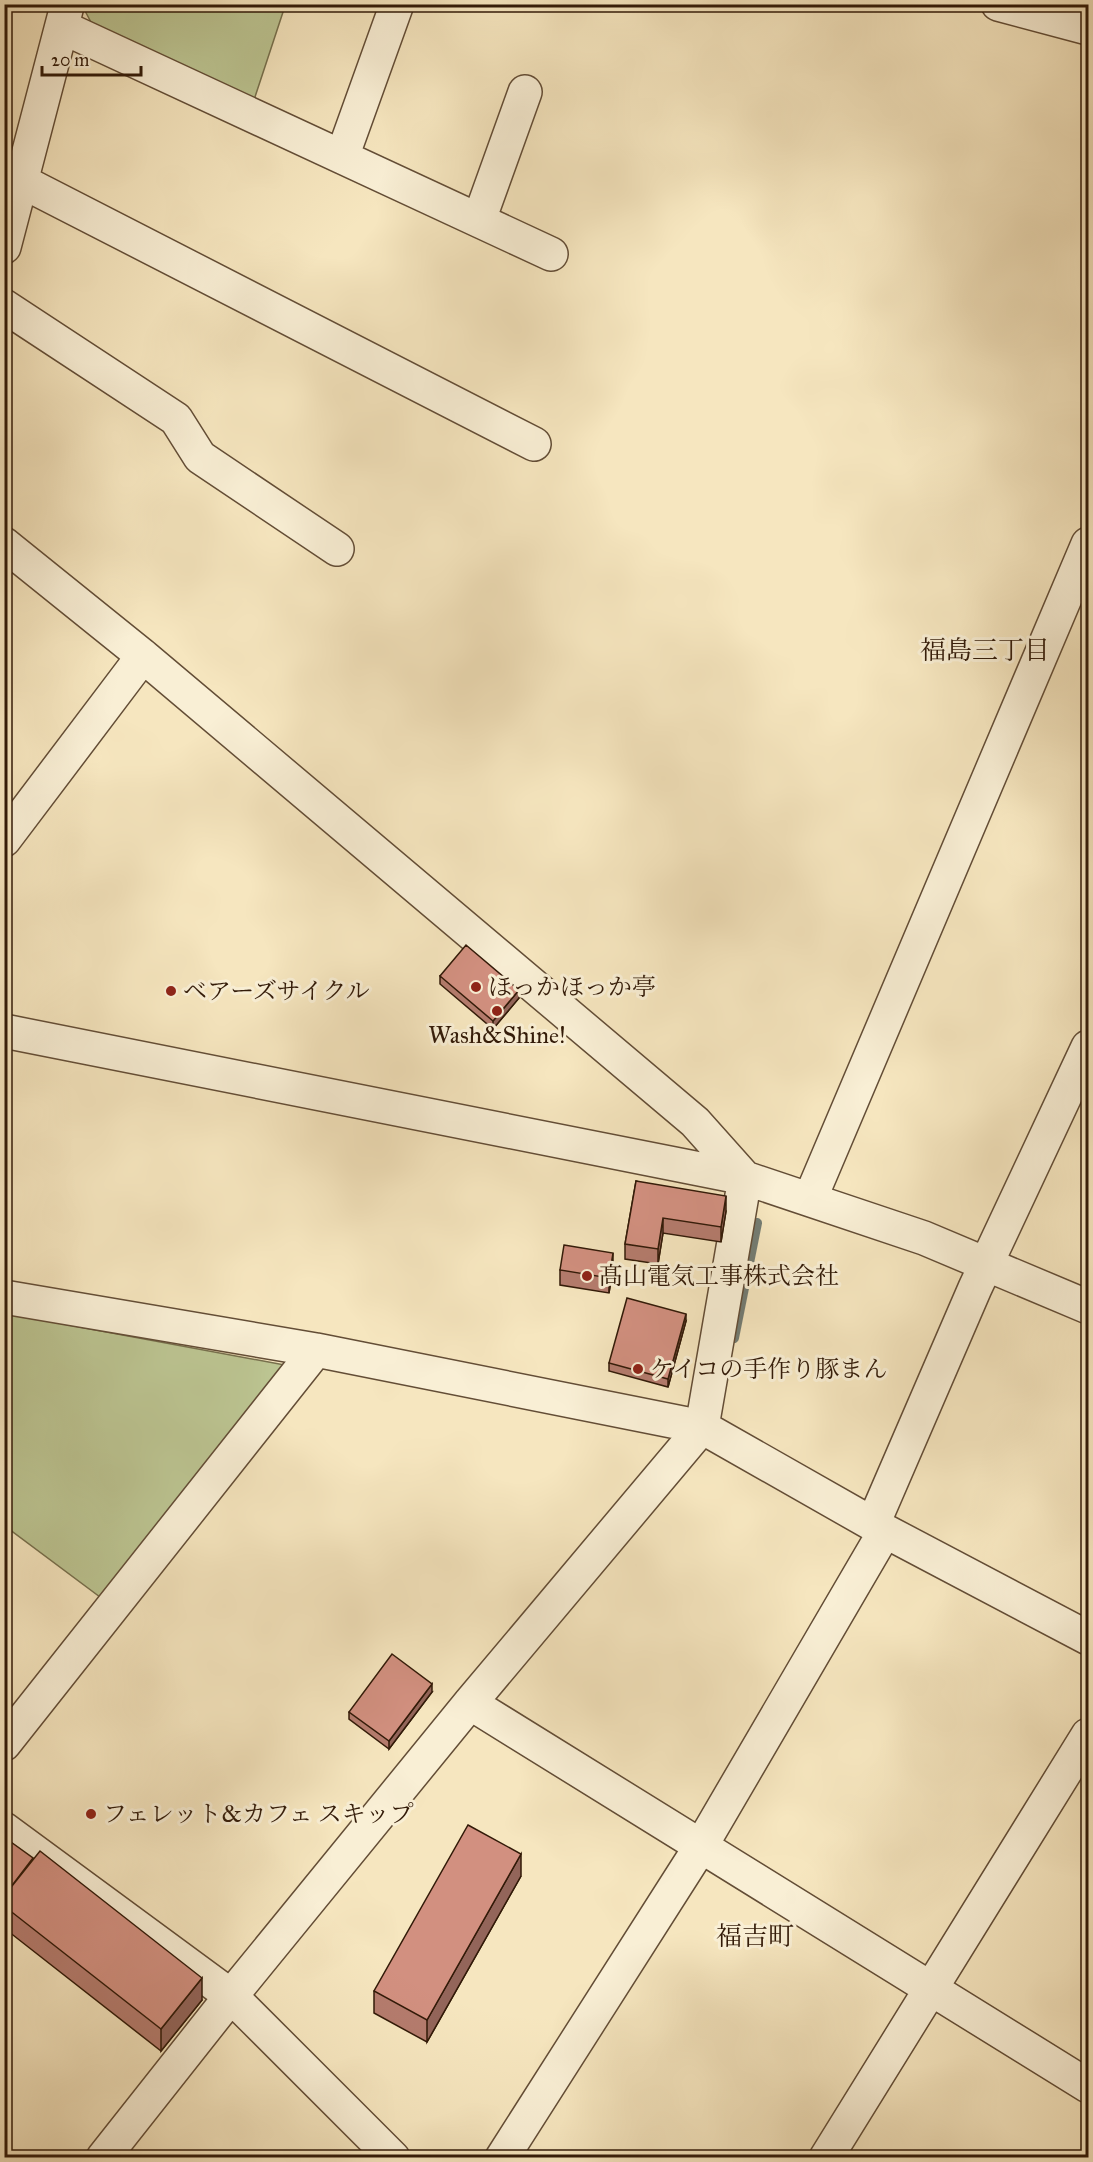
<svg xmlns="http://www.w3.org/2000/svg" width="1093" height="2162" viewBox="0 0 1093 2162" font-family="'IM FELL Great Primer','Noto Serif JP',serif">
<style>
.green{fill:#bcc592;stroke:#77704d;stroke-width:1.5}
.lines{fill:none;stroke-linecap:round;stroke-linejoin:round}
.stream{stroke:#737c73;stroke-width:10}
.minor-casing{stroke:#634d36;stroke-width:36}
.minor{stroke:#f9efd5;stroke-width:33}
.wall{fill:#b57c6e;stroke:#321a08;stroke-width:1.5}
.shaded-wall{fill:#93655a;stroke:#321a08;stroke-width:1.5}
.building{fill:#d29080;stroke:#321a08;stroke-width:1.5}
.poi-dot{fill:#8f2418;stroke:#f9efd5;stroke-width:2}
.labels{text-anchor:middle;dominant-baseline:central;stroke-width:6;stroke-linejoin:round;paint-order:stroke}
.poi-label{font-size:24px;fill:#321a08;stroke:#f9efd5;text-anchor:start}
.neighbourhood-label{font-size:26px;fill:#321a08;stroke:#f9efd5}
</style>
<rect width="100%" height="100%" fill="#f6e6bf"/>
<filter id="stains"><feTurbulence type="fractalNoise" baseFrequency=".00333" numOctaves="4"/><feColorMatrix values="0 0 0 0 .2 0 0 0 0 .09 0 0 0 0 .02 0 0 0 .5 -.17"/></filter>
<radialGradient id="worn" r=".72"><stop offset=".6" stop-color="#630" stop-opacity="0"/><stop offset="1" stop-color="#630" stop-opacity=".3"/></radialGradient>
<path class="green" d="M84,4H282L285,6L254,100L94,28L83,7Z
M4,1313L290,1366L100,1597L5,1526Z"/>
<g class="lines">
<path class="stream" d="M734,1338L757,1223"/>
<defs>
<path id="minor" d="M998,4L1088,28
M62,27L551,254
M342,157L397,4
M21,181L534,444
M479,220L525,92
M4,247L67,6
M4,306L176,419L200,457L337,549
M4,544L143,656L695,1122L745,1178
M4,840L143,656
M4,1031L745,1178L924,1238L1088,1307
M810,1199L1088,544
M4,1297L316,1350L702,1427L885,1531L1088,1638
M873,1524L975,1288L1088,1047
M470,1703L1088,2086
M4,1744L316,1350
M4,1829L231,1996L393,2158
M103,2158L231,1996L470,1703L702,1427L745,1178
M502,2158L701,1846L885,1531
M826,2158L1088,1735"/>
</defs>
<use href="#minor" class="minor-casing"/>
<use href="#minor" class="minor"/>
</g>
<path class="wall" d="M440,976L519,998L493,1029L440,984Z
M636,1181L726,1211L721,1242L663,1233L658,1264L625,1259V1244Z
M613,1268L609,1293L560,1285V1270Z
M686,1321L668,1387L609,1371V1363Z
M432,1692L389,1749L349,1719V1712Z
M4,1837L202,2000L161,2051L4,1928Z
M521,1876L427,2042L374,2013V1991Z"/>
<path class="shaded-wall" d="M519,990V998L493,1029V1021Z
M726,1196V1211L721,1242V1227Z
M663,1218V1233L658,1264V1249Z
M613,1253V1268L609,1293V1278Z
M686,1314V1321L668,1387V1379Z
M432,1684V1692L389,1749V1741Z
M521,1854V1876L427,2042V2020Z
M202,1978V2000L161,2051V2029Z"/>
<path class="building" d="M466,945L519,990L493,1021L440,976Z
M636,1181L726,1196L721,1227L663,1218L658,1249L625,1244Z
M564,1245L613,1253L609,1278L560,1270Z
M627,1298L686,1314L668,1379L609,1363Z
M392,1654L432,1684L389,1741L349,1712Z
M468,1825L521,1854L427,2020L374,1991Z
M4,1837L33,1858L4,1896Z
M40,1851L202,1978L161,2029L4,1906V1896Z"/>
<g class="poi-dot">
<circle cx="476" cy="987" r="6"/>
<circle cx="171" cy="991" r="6"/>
<circle cx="497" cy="1011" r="6"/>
<circle cx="587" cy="1276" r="6"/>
<circle cx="638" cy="1369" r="6"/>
<circle cx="91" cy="1814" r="6"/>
</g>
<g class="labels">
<g class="poi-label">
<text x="488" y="987">ほっかほっか亭</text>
<text x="183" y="991">ベアーズサイクル</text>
<text x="497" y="1035" text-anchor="middle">Wash&amp;Shine!</text>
<text x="599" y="1276">髙山電気工事株式会社</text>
<text x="650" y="1369">ケイコの手作り豚まん</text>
<text x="103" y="1814">フェレット&amp;カフェ スキップ</text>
</g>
<g class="neighbourhood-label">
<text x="985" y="650">福島三丁目</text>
<text x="755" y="1936">福吉町</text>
</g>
</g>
<rect width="1093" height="2162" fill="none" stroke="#f6e6bf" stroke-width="24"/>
<rect x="6" y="6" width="1081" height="2150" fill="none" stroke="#321a08" stroke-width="3"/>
<rect x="12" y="12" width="1069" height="2138" fill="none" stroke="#321a08" stroke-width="1.5"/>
<path d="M42 66v9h99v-9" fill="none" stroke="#321a08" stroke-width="3"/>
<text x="51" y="66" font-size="18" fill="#321a08" stroke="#f9efd5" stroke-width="4.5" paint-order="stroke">20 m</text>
<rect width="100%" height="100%" filter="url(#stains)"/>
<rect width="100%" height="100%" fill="url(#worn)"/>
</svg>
